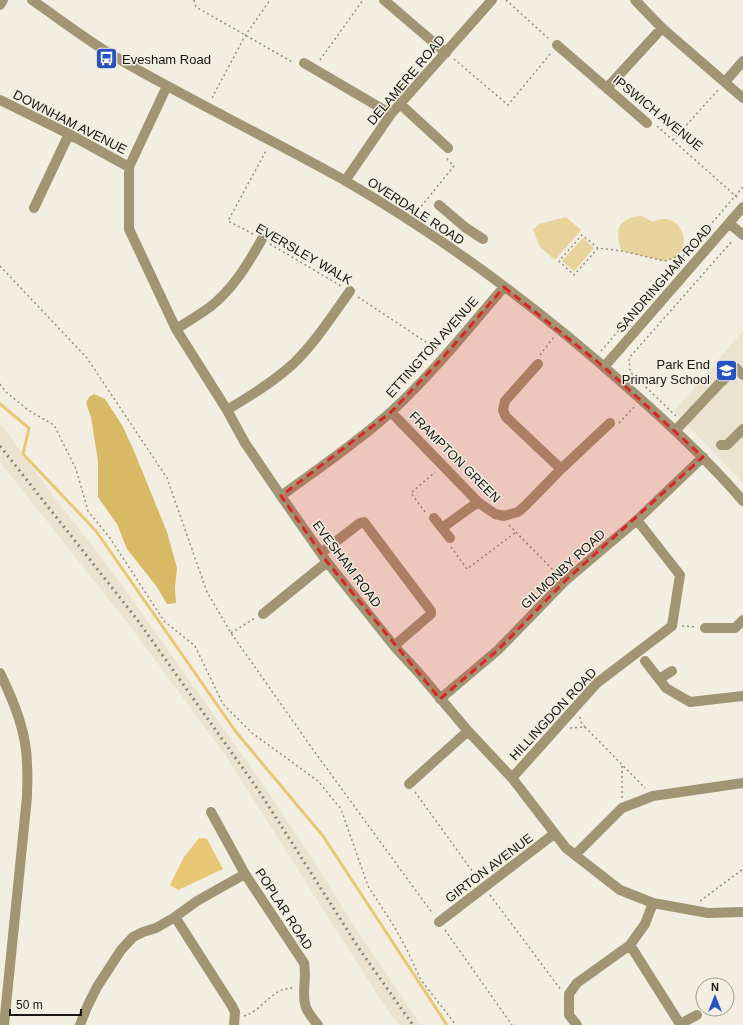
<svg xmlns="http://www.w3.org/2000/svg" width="743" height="1025" viewBox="0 0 743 1025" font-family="Arial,sans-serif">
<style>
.built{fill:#ebe3d0}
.green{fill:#e8d39a}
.forest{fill:#d8b965}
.water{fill:#e8c874}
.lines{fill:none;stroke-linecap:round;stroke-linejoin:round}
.stream{stroke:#e8c874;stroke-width:3}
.path{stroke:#908d84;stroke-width:1.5;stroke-dasharray:2 3;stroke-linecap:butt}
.minor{stroke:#a29574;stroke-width:10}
.rail{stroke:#89867e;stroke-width:3;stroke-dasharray:2 4;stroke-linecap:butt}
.marked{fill:#d62828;fill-opacity:0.2;stroke:#d62828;stroke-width:3;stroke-dasharray:8 5;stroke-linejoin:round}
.labels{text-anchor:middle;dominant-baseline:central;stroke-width:3;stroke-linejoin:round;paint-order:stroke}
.poi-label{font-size:13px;fill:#181612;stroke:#f3eee2;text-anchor:start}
.street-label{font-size:13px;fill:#181612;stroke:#f3eee2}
</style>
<rect width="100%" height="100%" fill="#f3eee2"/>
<path class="built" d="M743,331V483L674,411Z
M0,424L14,441L23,456L120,582L255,773L317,866L357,931L421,1025H399L382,1002L224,753L129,625L0,462Z"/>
<path class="green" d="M642,216L653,222C680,208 697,248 671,259C669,260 667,261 665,261C663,261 659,260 656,259C645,257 634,254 622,251C613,231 619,217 642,216Z
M566,217L581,230L555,260L540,247L533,230L539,224Z
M583,238L594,248L574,271L562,261Z"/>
<path class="forest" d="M94,394L105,399L122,425L134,451L167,532L177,568L175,588L176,603L167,604L157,587L127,549L117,524L98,497V461L91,417L86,403L89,397Z"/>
<path class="water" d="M199,838H204L207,839L223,869L178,890L170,885L184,857Z"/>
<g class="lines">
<path class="stream" d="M0,404L29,428L23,454L96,531L236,732L323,836L447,1025"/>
<path class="path" d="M194,0L196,7L294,63
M506,0L549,39
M454,59L508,105L551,53
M320,60L363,0
M212,98L245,36L270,0
M657,126L739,199
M673,140L718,90
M415,214L454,166L445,157
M253,234L228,221L267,149
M270,244L341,286
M598,248L582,235L559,261L574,275L598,248L622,251L665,261L676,257L679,260
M0,266L87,358L167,478L207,592L231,633L314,751L433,914
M358,297L438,350
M601,351L743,187
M540,355L554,337
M0,384L6,392L28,410L54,425L76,469L88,511L110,538L164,621L195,646L223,704L252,733L318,781L341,809L368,886L394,926L406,948L421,980L456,1025
M676,416L630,372L629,358L733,240
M619,423L634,407
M425,512L411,493L435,472
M509,525L558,575
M451,547L467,569L516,532
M682,626L696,627
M231,633L255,618
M580,717V721L585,727
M570,728L585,727L645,788
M622,766V798
M415,792L478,879
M490,895L561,990
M700,901L743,869
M445,930L512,1025
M244,1016C264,1010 271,987 295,988"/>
<path class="minor" d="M32,0C58,18 84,38 112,55C187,99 267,137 344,180C445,239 540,309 627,387C668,423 708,460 743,501
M384,0L446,53
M635,0L662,28L743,98
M0,5L3,0
M557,45L647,123
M304,63L391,114
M725,82L743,61
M167,86L129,167V229L176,329L227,410L245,443L281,496L327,562L394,646L418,672L468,731L512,778L566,848L620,890L653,903L708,913L743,912
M607,88L662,28
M0,100L69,134L129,167
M400,104L448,148
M345,181L391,114L492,0
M439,205L466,228L483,239
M34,208L69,134
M729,223L743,235
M176,329C187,322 199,315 210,307C233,289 248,264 262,239
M538,364L505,401L503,410L506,417L561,469
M604,367L743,207
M227,410C250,396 273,382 293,364C315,343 332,316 350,291
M391,412L478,502L495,514L504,516L518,512L526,505L561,469L610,423
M675,431L719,384L736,368L743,375
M721,445H727L743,429
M281,496C319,468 358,442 392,411C433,373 468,329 504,287
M434,518L450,538
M442,528L478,502
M321,553L360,523L364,522L431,611V614L394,646
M263,614L327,562
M705,628H735L743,620
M645,661L666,688L690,702L743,696
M0,673C14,702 27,733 27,765C28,776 27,786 27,797L4,1025
M659,679L672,671
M440,699L498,650L565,581L637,520L703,457
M512,778L597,683L672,626L680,575L637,520
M409,784L468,731
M211,812L245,874L304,963C307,977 302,991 305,1004C306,1011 313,1019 318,1025
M575,855L622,808L653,796L743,783
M175,917L232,1006L235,1012L234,1025
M439,922L554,834
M630,945L680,1024L697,1015
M80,1025L87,1007L97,987L121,950L133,937L143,932L156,928L175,917L197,901L245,874
M577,1025L569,1015V994L577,983L630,945L645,924L653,903"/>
<path class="rail" d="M0,446L136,618L259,791L360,950L413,1025"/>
</g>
<path class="marked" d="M504,287L604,367L703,457L565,581L498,650L440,699L327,562L281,496L391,412L445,355Z"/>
<defs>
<symbol id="bus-square" viewBox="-11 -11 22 22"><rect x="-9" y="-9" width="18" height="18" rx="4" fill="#2752c1" stroke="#f3eee2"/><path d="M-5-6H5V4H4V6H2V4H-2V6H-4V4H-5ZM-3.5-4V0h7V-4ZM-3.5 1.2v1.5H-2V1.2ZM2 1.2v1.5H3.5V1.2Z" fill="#fff"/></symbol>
<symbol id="school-square" viewBox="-11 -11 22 22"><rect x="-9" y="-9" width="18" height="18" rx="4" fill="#2752c1" stroke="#f3eee2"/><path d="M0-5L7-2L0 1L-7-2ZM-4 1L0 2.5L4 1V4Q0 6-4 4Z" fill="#fff"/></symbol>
</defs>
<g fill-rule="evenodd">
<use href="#bus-square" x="94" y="46" width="25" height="25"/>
<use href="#school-square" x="714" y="358" width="25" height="25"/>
</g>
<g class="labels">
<g class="poi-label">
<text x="122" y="59">Evesham Road</text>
<text x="710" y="364" text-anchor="end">Park End<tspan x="710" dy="15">Primary School</tspan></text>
</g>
<g class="street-label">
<text transform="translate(406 80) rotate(-50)">DELAMERE ROAD</text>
<text transform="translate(658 113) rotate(39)">IPSWICH AVENUE</text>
<text transform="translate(70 122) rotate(27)">DOWNHAM AVENUE</text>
<text transform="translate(416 211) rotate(33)">OVERDALE ROAD</text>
<text transform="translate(304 254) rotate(30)">EVERSLEY WALK</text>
<text transform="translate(664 278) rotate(-49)">SANDRINGHAM ROAD</text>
<text transform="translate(432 347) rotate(-48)">ETTINGTON AVENUE</text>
<text transform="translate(455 457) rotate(45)">FRAMPTON GREEN</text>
<text transform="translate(347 564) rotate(53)">EVESHAM ROAD</text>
<text transform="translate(563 569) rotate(-43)">GILMONBY ROAD</text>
<text transform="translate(553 714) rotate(-47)">HILLINGDON ROAD</text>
<text transform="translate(489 868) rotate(-37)">GIRTON AVENUE</text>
<text transform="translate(284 909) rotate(57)">POPLAR ROAD</text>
</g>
</g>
<g transform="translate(715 997)"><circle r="19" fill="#f3eee2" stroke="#9b988f"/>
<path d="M0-3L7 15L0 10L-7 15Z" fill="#2752c1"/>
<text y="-6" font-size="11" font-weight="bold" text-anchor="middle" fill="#181612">N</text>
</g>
<path d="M10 1009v6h71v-6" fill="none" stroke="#181612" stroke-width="2"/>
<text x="16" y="1009" font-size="12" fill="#181612" stroke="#f3eee2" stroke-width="3" paint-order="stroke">50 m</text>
</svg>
